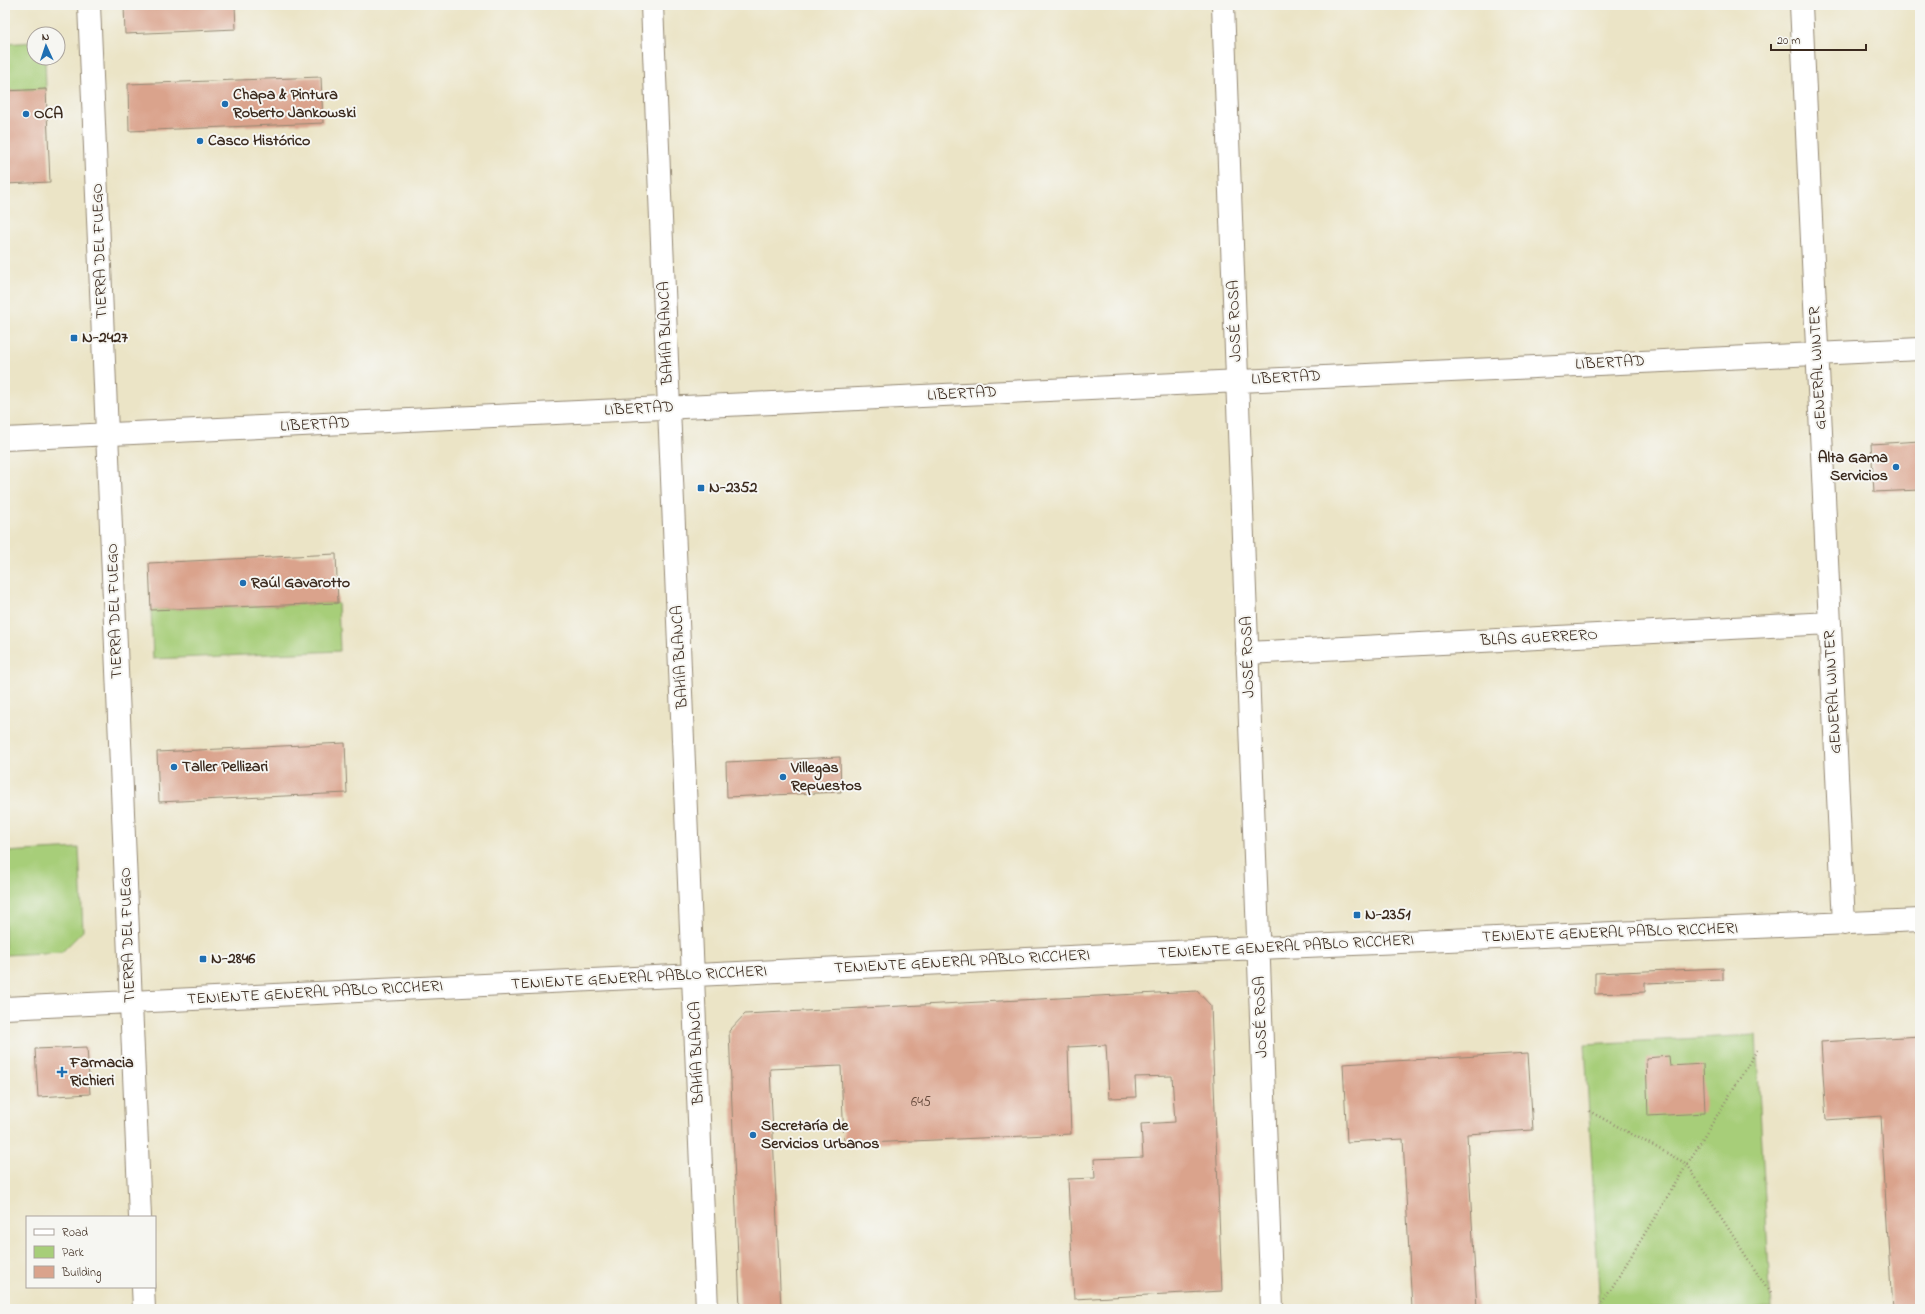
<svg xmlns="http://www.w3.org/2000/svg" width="1925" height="1314" viewBox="0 0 1925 1314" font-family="'Indie Flower',sans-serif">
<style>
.green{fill:#a7ce79;stroke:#717c4c}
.building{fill:#daa38c}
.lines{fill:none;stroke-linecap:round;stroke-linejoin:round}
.minor-casing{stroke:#938772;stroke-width:24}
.path{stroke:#938772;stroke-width:2.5;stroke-dasharray:1 3;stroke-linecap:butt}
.minor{stroke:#fff;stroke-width:22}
.poi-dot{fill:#1f6fb2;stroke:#f6f6f2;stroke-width:1.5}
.labels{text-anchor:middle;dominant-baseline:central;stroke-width:4;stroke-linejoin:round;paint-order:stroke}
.number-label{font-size:14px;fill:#63483a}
.poi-label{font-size:16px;font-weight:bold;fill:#3b2a1e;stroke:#f6f6f2;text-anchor:start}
.street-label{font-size:16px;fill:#3b2a1e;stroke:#f6f6f2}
</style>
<rect width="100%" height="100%" fill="#f6f6f2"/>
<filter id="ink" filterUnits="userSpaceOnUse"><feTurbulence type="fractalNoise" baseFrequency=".025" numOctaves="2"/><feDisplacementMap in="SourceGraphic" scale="8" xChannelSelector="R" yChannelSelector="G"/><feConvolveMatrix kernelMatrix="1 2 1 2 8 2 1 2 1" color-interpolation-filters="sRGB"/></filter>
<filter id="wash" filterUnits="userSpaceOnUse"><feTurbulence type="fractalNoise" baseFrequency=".012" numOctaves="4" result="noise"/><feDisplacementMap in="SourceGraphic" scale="16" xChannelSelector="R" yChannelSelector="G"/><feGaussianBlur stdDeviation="0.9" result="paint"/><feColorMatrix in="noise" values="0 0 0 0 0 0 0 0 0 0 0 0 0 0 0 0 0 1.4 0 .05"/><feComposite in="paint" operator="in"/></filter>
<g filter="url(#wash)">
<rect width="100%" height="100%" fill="#ebe4c6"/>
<path class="green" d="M34,42V58H45L46,89L5,91V44Z
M338,603L340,651L153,659L151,610Z
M79,848L83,931L62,952L5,955V852Z
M1756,1035L1771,1309H1600L1585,1044Z"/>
<g id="blocks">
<path class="building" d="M124,5H235L236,29L125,34Z
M321,77L323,123L129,131L128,84Z
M46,89L50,182L5,184V91Z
M1920,441V490L1874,492L1871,444Z
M336,554L338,603L151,610L149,563Z
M345,743L347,793L159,802L157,752Z
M840,757L841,792L727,797L726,762Z
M1723,968V980L1645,983V992L1595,994V973Z
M1197,991L1211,1006L1222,1291L1074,1299L1068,1179L1095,1178L1094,1159L1143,1157L1141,1124L1175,1122L1172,1076L1135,1077L1136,1097L1109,1098L1106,1045L1068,1047L1071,1134L844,1144L841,1066L770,1069L781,1309H740L729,1031L745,1014Z
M1920,1036V1309H1892L1881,1116L1826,1120L1821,1042Z
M87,1047L90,1094L38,1097L35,1049Z
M1528,1053L1533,1130L1467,1134L1477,1309H1412L1403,1139L1347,1142L1343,1064Z
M1669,1056L1670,1066L1703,1064L1705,1113L1648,1116L1646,1058Z"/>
</g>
</g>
<g filter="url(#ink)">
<use href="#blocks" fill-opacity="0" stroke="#938772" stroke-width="1"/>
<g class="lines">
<defs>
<path id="minor" d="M89,5L140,1217
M652,5L707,1309
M1223,5L1272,1309
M1801,5L1844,924
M5,439L1920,349
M1247,653L1830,623
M5,1008L1258,948L1920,920
M143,1287L144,1309"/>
</defs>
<use href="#minor" class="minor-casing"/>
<path class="path" d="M1589,1111L1687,1164L1771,1295
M1600,1307L1757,1050"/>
<use href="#minor" class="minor"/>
</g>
</g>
<g class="poi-dot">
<circle cx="225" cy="104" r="4"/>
<circle cx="26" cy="114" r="4"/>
<circle cx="200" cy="141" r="4"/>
<rect x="70" y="334" width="8" height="8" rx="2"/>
<circle cx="1896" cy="467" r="4"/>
<rect x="697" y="484" width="8" height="8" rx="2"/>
<circle cx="243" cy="583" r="4"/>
<circle cx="174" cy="767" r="4"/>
<circle cx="783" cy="777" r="4"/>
<rect x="1353" y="911" width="8" height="8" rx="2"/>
<rect x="199" y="955" width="8" height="8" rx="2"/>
<path d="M60 1066h4v4h4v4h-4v4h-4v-4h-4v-4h4z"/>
<circle cx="753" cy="1135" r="4"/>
</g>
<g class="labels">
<g class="number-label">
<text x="921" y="1102">645</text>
</g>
<g class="poi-label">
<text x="233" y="95">Chapa &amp; Pintura<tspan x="233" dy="18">Roberto Jankowski</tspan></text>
<text x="34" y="114">OCA</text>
<text x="208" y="141">Casco Histórico</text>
<text x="82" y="338">N-2427</text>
<text x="1888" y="458" text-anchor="end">Alta Gama<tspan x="1888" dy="18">Servicios</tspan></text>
<text x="709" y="488">N-2352</text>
<text x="251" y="583">Raúl Gavarotto</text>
<text x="182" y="767">Taller Pellizari</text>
<text x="791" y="768">Villegas<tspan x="791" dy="18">Repuestos</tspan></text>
<text x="1365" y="915">N-2351</text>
<text x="211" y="959">N-2846</text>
<text x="70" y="1063">Farmacia<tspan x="70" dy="18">Richieri</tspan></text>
<text x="761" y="1126">Secretaría de<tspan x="761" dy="18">Servicios Urbanos</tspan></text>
</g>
<g class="street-label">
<text transform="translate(100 251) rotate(-92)">TIERRA DEL FUEGO</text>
<text transform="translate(1235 321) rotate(-92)">JOSÉ ROSA</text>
<text transform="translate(666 333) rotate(-92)">BAHÍA BLANCA</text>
<text transform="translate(1610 363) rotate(-3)">LIBERTAD</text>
<text transform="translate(1818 368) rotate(-93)">GENERAL WINTER</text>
<text transform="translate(1286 378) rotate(-3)">LIBERTAD</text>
<text transform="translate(962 394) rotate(-3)">LIBERTAD</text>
<text transform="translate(639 409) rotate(-3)">LIBERTAD</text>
<text transform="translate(315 425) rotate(-3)">LIBERTAD</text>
<text transform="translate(115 611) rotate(-92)">TIERRA DEL FUEGO</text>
<text transform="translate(1539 638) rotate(-3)">BLAS GUERRERO</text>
<text transform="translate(680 657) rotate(-93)">BAHÍA BLANCA</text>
<text transform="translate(1248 657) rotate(-92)">JOSÉ ROSA</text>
<text transform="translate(1833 692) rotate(-93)">GENERAL WINTER</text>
<text transform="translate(1610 933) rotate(-2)">TENIENTE GENERAL PABLO RICCHERI</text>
<text transform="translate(128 935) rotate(-92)">TIERRA DEL FUEGO</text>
<text transform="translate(1286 947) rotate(-3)">TENIENTE GENERAL PABLO RICCHERI</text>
<text transform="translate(962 962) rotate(-3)">TENIENTE GENERAL PABLO RICCHERI</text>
<text transform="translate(639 978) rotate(-3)">TENIENTE GENERAL PABLO RICCHERI</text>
<text transform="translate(315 993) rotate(-3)">TENIENTE GENERAL PABLO RICCHERI</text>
<text transform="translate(1261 1017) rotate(-92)">JOSÉ ROSA</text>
<text transform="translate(697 1053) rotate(-92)">BAHÍA BLANCA</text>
</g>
</g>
<rect width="1925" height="1314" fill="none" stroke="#f6f6f2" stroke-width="20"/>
<rect x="26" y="1216" width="130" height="72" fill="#f6f6f2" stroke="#aba49d"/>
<rect x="34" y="1229" width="20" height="6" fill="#ffffff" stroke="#aba49d"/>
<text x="62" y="1236" font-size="12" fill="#3b2a1e">Road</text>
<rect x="34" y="1246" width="20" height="12" fill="#a7ce79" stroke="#aba49d"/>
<text x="62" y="1256" font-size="12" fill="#3b2a1e">Park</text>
<rect x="34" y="1266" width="20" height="12" fill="#daa38c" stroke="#aba49d"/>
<text x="62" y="1276" font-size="12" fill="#3b2a1e">Building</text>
<g transform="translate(46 46) rotate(357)"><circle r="19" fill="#f6f6f2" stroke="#aba49d"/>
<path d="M0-3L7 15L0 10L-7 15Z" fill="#1f6fb2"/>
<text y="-6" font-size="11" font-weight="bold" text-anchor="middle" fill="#3b2a1e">N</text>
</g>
<path d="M1771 44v6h95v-6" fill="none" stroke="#3b2a1e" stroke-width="2"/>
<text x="1777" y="44" font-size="12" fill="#3b2a1e" stroke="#f6f6f2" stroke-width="3" paint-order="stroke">20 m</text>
</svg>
